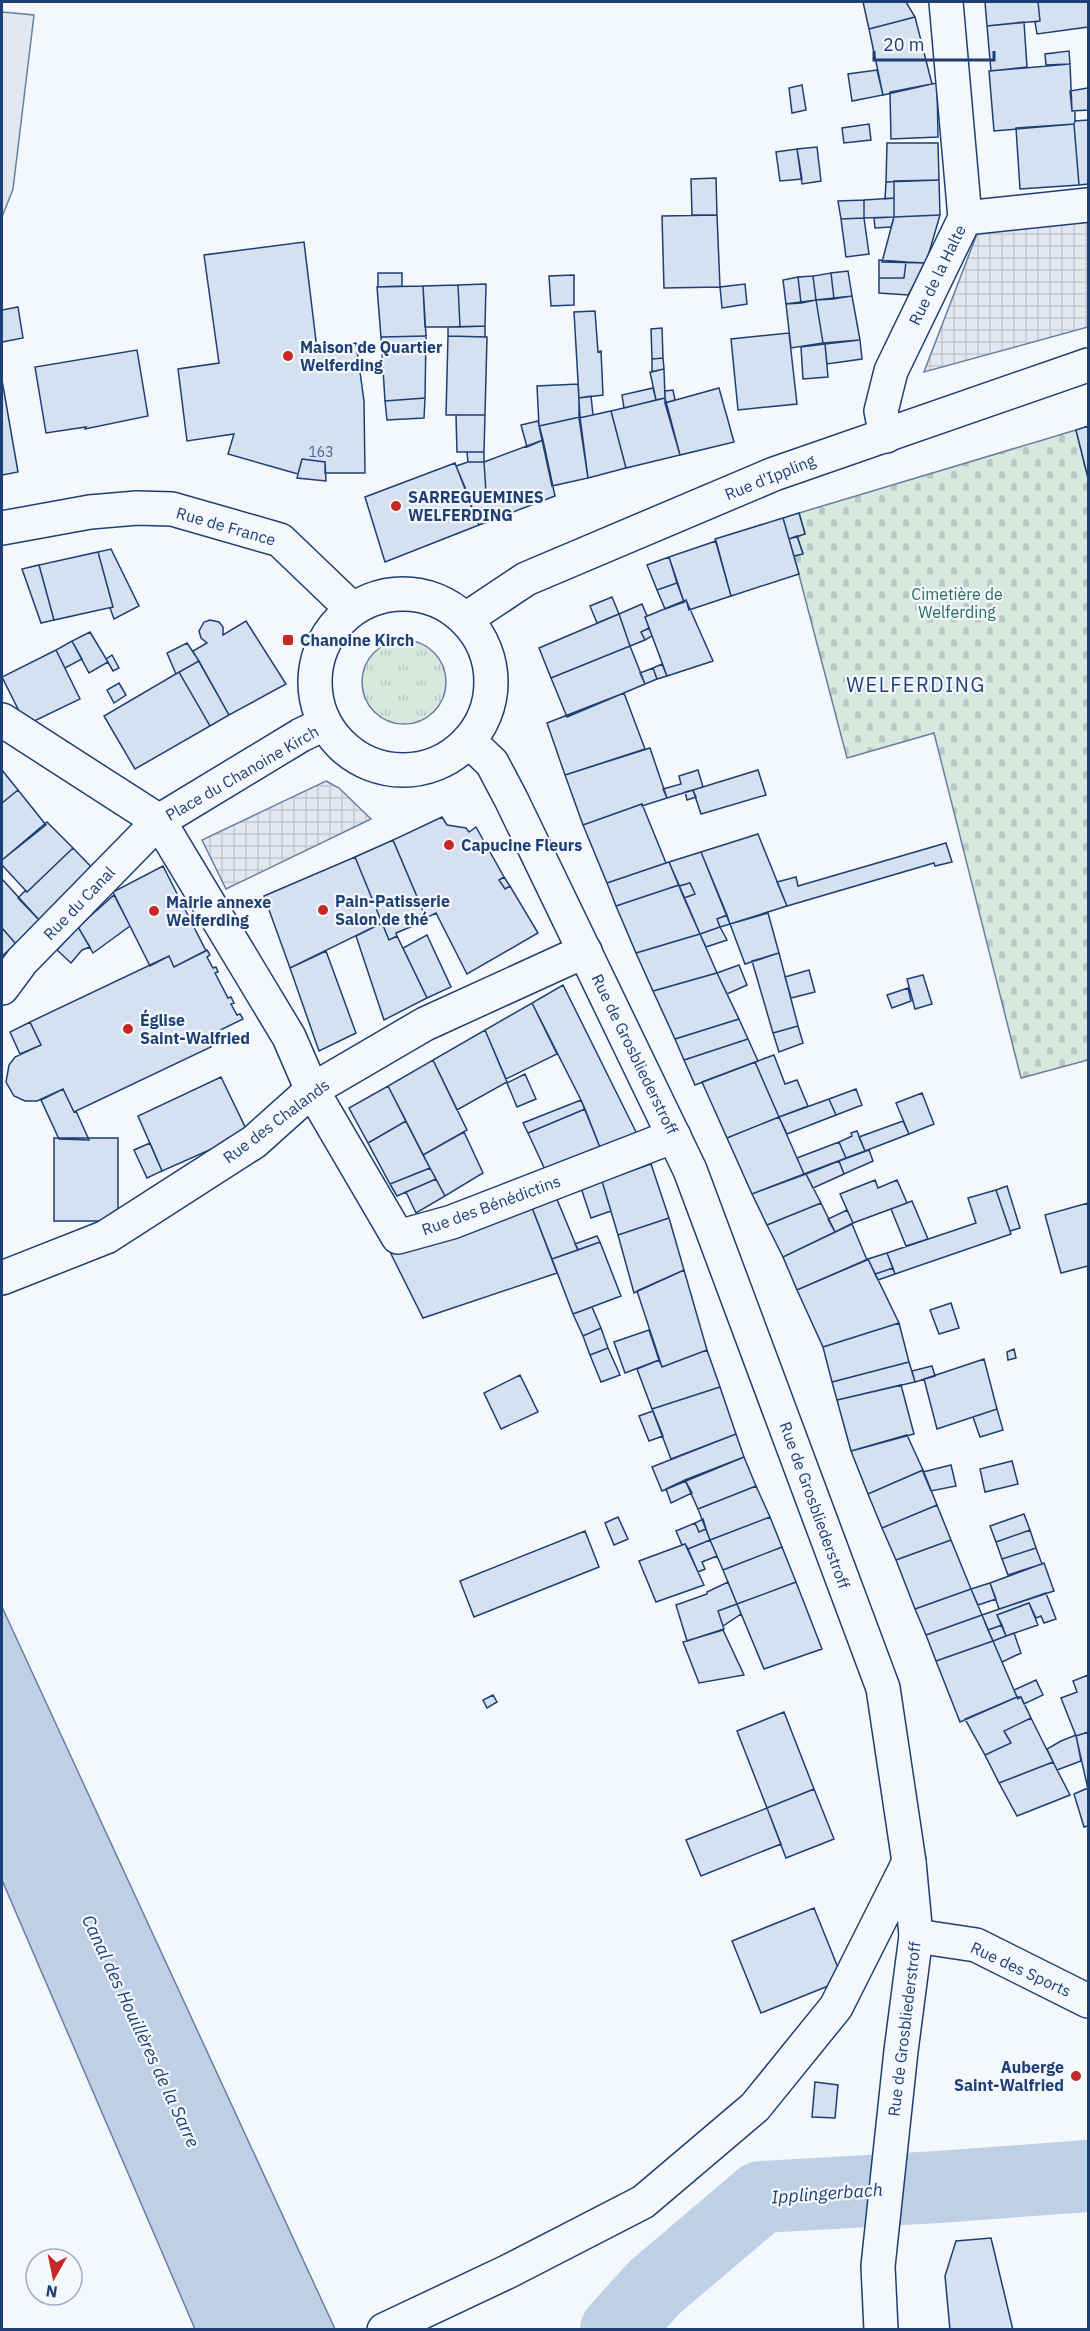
<svg xmlns="http://www.w3.org/2000/svg" width="1090" height="2331" viewBox="0 0 1090 2331" font-family="'IBM Plex Sans',sans-serif">
<style>
.grass{fill:url(#grass-tufts);stroke:#687fa3;stroke-width:1.5}
.cemetery{fill:url(#cemetery-stones);stroke:#687fa3;stroke-width:1.5}
.parking{fill:#e3e8f0;stroke:#687fa3;stroke-width:1.5}
.plaza{fill:url(#plaza-grid);stroke:#687fa3;stroke-width:1.5}
.water{fill:#bed0e5;stroke:#687fa3;stroke-width:1.5}
.lines{fill:none;stroke-linecap:round;stroke-linejoin:round}
.river{stroke:#bed0e5;stroke-width:72}
.building{fill:#d5e0f0;stroke:#1d3f73;stroke-width:1.5}
.minor-casing{stroke:#1d3f73;stroke-width:36}
.major-casing{stroke:#1d3f73;stroke-width:36}
.minor{stroke:#f4f7fb;stroke-width:33}
.major{stroke:#f4f7fb;stroke-width:33}
.poi-dot{fill:#c62828;stroke:#f4f7fb;stroke-width:2}
.labels{text-anchor:middle;dominant-baseline:central;stroke-width:4.5;stroke-linejoin:round;paint-order:stroke}
.number-label{font-size:14px;fill:#4b6792}
.street-label{font-size:16px;fill:#1d3f73;stroke:#f4f7fb}
.poi-label{font-size:16px;font-weight:bold;fill:#1d3f73;stroke:#f4f7fb;text-anchor:start}
.park-label{font-size:16px;fill:#2c6c60;stroke:#f4f7fb}
.water-label{font-size:18px;font-style:italic;fill:#1d3f73;stroke:#f4f7fb}
.quarter-label{font-size:20px;letter-spacing:1.5px;fill:#1d3f73;stroke:#f4f7fb}
</style>
<defs>
<pattern id="grass-tufts" width="24" height="20" patternUnits="userSpaceOnUse" patternTransform="scale(1.5)"><rect width="24" height="20" fill="#d7e8df"/><path d="M3 7l-1-3M5 7V3M7 7l1-3M15 17l-1-3M17 17v-4M19 17l1-3" fill="none" stroke="#b8c8c3"/></pattern>
<pattern id="cemetery-stones" width="16" height="16" patternUnits="userSpaceOnUse" patternTransform="scale(1.5)"><rect width="16" height="16" fill="#d7e8df"/><path d="M2 7V4a2 2 0 0 1 4 0v3zM10 15v-3a2 2 0 0 1 4 0v3z" fill="#b8c8c3"/></pattern>
<pattern id="plaza-grid" width="8" height="8" patternUnits="userSpaceOnUse" patternTransform="scale(1.5)"><rect width="8" height="8" fill="#e3e8f0"/><path d="M0 4h8M4 0v8" fill="none" stroke="#c2c8d1"/></pattern>
</defs>
<rect width="100%" height="100%" fill="#f4f7fb"/>
<path class="grass" d="M362 682a42 42 0 1 1 84 0a42 42 0 1 1-84 0Z"/>
<path class="cemetery" d="M1076,430L1088,478V1060L1021,1078L934,733L847,758L794,556L803,553L797,536L805,533L799,513Z"/>
<path class="parking" d="M2,12L34,15L13,189L2,217Z"/>
<path class="plaza" d="M1088,220V327L924,372L977,234Z
M326,781L339,788L371,819L226,889L202,840Z"/>
<path class="water" d="M2,1607L335,2329H195L2,1880Z"/>
<g class="lines">
<path class="river" d="M616,2330L655,2287L761,2197L938,2187L1088,2176"/>
</g>
<path class="building" d="M863,2H906L915,17L869,29Z
M985,2H1038L1040,21L987,26Z
M1038,2H1088V27L1037,34L1035,22L1040,21Z
M915,17L932,84L883,95L869,29Z
M1024,22L1027,67L991,71L987,26Z
M1069,51L1070,64L1046,65L1045,54Z
M1070,64L1072,111H1075V121L1074,124L994,131L989,71Z
M877,70L883,95L852,101L848,74Z
M937,83L938,137L891,139L890,92Z
M802,85L806,110L792,113L789,88Z
M1088,88V110L1072,111L1070,91Z
M1088,120V184L1079,185L1074,124L1075,121Z
M869,124L871,140L844,143L842,128Z
M1074,124L1079,185L1020,189L1016,128Z
M887,143H938L939,180L886,182Z
M817,147L821,181L802,184L797,149Z
M797,149L802,179L780,181L776,152Z
M716,178L717,215H692L691,179Z
M939,180L940,215L894,217V181Z
M886,182H894V198L885,199Z
M894,198V217L864,218V200Z
M864,200V218L841,219L838,201Z
M717,215L720,287L664,288L662,216Z
M940,215L926,263L882,262L894,217Z
M894,217L891,227L875,228L874,218Z
M864,218L869,254L846,257L841,219Z
M304,242L317,349L356,343L364,401L365,473H325V462L302,459L298,474L228,454L234,434L187,441L178,369L219,363L204,255Z
M879,260L906,262L904,278H879Z
M906,262L926,263L908,295L879,293V278H904Z
M848,271L852,296L834,299L831,273Z
M378,273H402V286L378,287Z
M831,273L834,299L816,300L813,276Z
M574,275V305L551,306L549,276Z
M813,276L816,300L801,303L798,277Z
M798,277L801,303L786,304L783,280Z
M486,284L485,326L460,327L458,285Z
M745,284L747,304L722,308L720,287Z
M458,285L460,327H425L423,286Z
M423,286L426,336L381,337L377,287Z
M852,296L860,340L823,343L816,300Z
M816,300L823,343L791,348L786,304Z
M18,307L23,338L2,342V310Z
M595,311L598,352L601,351L603,395L579,398L574,312Z
M485,326V337L448,336V327Z
M662,328L663,358L652,359L651,329Z
M789,333L797,404L738,410L731,339Z
M426,336L425,398L385,401L381,337Z
M448,336L487,337L485,415H446Z
M860,340L862,359L827,364L825,344Z
M825,344L828,377L803,379L801,347Z
M137,350L148,416L85,429L86,427L46,433L35,367Z
M663,358L664,369L652,372V359Z
M664,369L665,398L656,400L650,372Z
M2,380L18,472L2,475Z
M578,384L580,417L539,426L537,386Z
M653,388L656,400L624,408L622,395Z
M719,388L734,442L680,455L665,403Z
M673,390L675,400L665,403V391Z
M591,396L593,415L579,418V398Z
M425,398L424,418L387,420L385,401Z
M665,398L680,455L626,468L611,411Z
M611,411L626,468L588,478L579,418Z
M456,415H485L484,452H457Z
M580,417L588,478L552,486L539,426Z
M538,421L543,440L527,447L521,425Z
M1088,426V478L1076,430Z
M543,440L555,496L479,525L468,499L486,493L484,462Z
M467,452H484V462H468Z
M302,459L325,462L326,481L297,478Z
M468,462H484L486,493L470,499L456,466Z
M455,463L479,525L385,562L365,497Z
M799,513L805,534L789,539L783,518Z
M783,518L799,574L731,596L715,539Z
M797,536L803,554L794,556L789,539Z
M716,541L731,596L689,610L686,600L684,602L669,557Z
M111,549L139,606L114,619L110,608L113,607L98,552Z
M98,552L113,607L54,620L39,565Z
M669,557L677,583L657,590L647,565Z
M39,565L54,620L41,623L22,569Z
M677,583L684,602L665,609L657,590Z
M612,597L619,614L597,623L590,606Z
M686,600L713,661L667,676L645,617Z
M642,604L647,616L645,617L649,628L641,632L645,640L630,646L619,614Z
M619,614L630,646L551,678L539,648Z
M210,620L219,622L223,627V635L246,621L286,684L229,715L193,651L207,643L201,638L199,631L204,622Z
M649,628L652,636L645,640L641,632Z
M90,632L108,662L89,673L72,641Z
M72,641L82,659L65,668L56,650Z
M187,643L199,661L176,674L167,653Z
M630,646L645,684L567,717L551,678Z
M56,650L80,699L26,725L2,677Z
M112,655L119,668L113,671L106,659Z
M199,661L229,715L210,726L179,672Z
M662,664L667,676L657,679L653,668Z
M653,668L657,679L645,684L640,673Z
M179,672L210,726L135,769L104,716Z
M119,683L126,695L114,703L107,690Z
M624,693L645,749L565,775L547,723Z
M650,748L667,798L642,806V804L583,825L565,775Z
M2,770L18,790L2,803Z
M698,770L703,787L667,798L663,789L681,784L679,776Z
M758,770L766,795L701,814L693,790Z
M18,790L46,825L2,860V803Z
M693,790L696,797L687,800L685,792Z
M642,804L666,863L607,883L583,825Z
M442,817L447,825L466,828L469,832L476,827L504,877L499,880L505,889L510,886L538,933L467,974L436,913L426,918L393,840Z
M47,822L73,848L27,892L2,865V860Z
M758,834L787,906L730,924L701,852Z
M393,840L427,920L396,933L397,936L389,940L355,857Z
M946,843L952,862L935,866L934,863L787,906L777,882L796,877L798,886Z
M73,848L98,874L41,922L18,898L25,891L27,892Z
M701,852L727,915L717,919L720,927L700,934L684,898L695,894L690,883L679,886L669,862Z
M355,857L382,923L290,968L264,896Z
M669,862L679,885L616,906L607,883Z
M163,866L206,951L174,967L169,956L150,966L113,892Z
M504,877L510,886L505,889L499,880Z
M2,879L41,922L16,944L2,928Z
M690,883L695,894L684,898L679,886Z
M679,885L700,934L636,953L616,906Z
M114,895L130,926L93,953L78,927Z
M768,913L779,953L745,964L730,924Z
M727,915L730,924L720,927L717,919Z
M382,923L389,940L397,936L427,998L384,1020L356,936Z
M78,927L90,947L82,950L71,963L57,950Z
M720,927L727,940L706,947L700,934Z
M2,928L16,944L2,956Z
M700,934L717,973L653,991L636,953Z
M427,935L451,987L427,998L403,948Z
M207,950L210,955L207,957L213,968L216,967L218,972L215,973L228,998L231,997L234,1003L231,1004L237,1015L240,1014L243,1019L206,1037L211,1047L74,1112L63,1089L37,1101H25L14,1096L6,1082L9,1065L15,1057L41,1045L30,1022L169,956L174,967Z
M326,951L356,1033L319,1051L290,968Z
M779,953L798,1026L773,1033L752,961Z
M739,965L747,985L727,994L717,973Z
M809,970L815,992L791,998L785,977Z
M717,973L739,1019L675,1039L653,991Z
M923,975L932,1004L915,1009L907,979Z
M563,985L640,1140L603,1155L581,1100L532,1003Z
M908,988L911,1001L892,1008L887,995Z
M532,1003L557,1054L506,1079L485,1030Z
M739,1019L748,1039L684,1060L675,1039Z
M30,1022L41,1045L20,1054L10,1032Z
M798,1026L803,1043L779,1052L773,1033Z
M485,1030L507,1082L457,1110L433,1060Z
M748,1039L758,1061L695,1085L684,1060Z
M774,1055L785,1084L797,1080L808,1106L779,1117L755,1062Z
M433,1060L467,1130L423,1155L388,1086Z
M755,1062L779,1117L727,1138L702,1082Z
M525,1074L536,1099L517,1107L507,1083Z
M221,1077L248,1133L162,1171L138,1116Z
M388,1086L406,1121L368,1143L349,1108Z
M63,1089L74,1112L76,1111L89,1140L59,1139L41,1100Z
M856,1089L862,1105L836,1115L829,1099Z
M922,1093L934,1124L909,1134L896,1103Z
M829,1099L836,1115L787,1134L779,1117Z
M581,1100L585,1109L528,1133L523,1123Z
M585,1109L603,1155L548,1176L528,1133Z
M779,1117L804,1174L752,1194L727,1138Z
M406,1121L430,1168L390,1184L368,1143Z
M903,1121L909,1134L865,1151L859,1137Z
M857,1131L865,1151L846,1158L839,1142L852,1136L851,1133Z
M464,1132L483,1173L445,1196L423,1155Z
M54,1138H118V1221H54Z
M839,1142L846,1158L804,1174L797,1158Z
M150,1143L162,1171L147,1178L134,1150Z
M869,1150L873,1161L844,1174L839,1161Z
M839,1161L844,1174L813,1188L806,1174Z
M651,1164L669,1218L618,1235L602,1181Z
M430,1168L436,1179L397,1196L390,1184Z
M806,1174L821,1203L767,1225L752,1194Z
M436,1179L445,1196L416,1213L406,1192Z
M875,1180L878,1188L897,1180L907,1203L853,1223L840,1194Z
M602,1181L611,1211L591,1218L581,1188Z
M1007,1186L1020,1228L1010,1231L996,1190Z
M996,1190L1011,1234L895,1274L887,1253L976,1223L968,1198Z
M556,1197L578,1250L552,1259L531,1205Z
M912,1201L928,1239L906,1246L891,1209Z
M821,1203L835,1232L783,1257L767,1225Z
M1088,1203V1266L1061,1273L1045,1215Z
M531,1205L557,1273L423,1318L391,1254Z
M847,1210L853,1223L835,1232L828,1219Z
M669,1218L684,1270L634,1293L618,1235Z
M852,1224L867,1260L797,1290L783,1257Z
M597,1236L600,1242L578,1250L575,1244Z
M600,1242L621,1296L573,1314L552,1259Z
M887,1253L893,1268L875,1274L868,1259Z
M868,1259L899,1323L823,1347L797,1290Z
M893,1268L895,1274L878,1280L875,1274Z
M684,1270L707,1350L662,1367L637,1291Z
M951,1303L959,1328L939,1334L930,1310Z
M592,1307L601,1328L583,1336L573,1314Z
M899,1323L909,1362L832,1382L823,1347Z
M601,1328L608,1348L590,1355L583,1336Z
M649,1330L659,1360L625,1373L614,1342Z
M608,1348L620,1375L601,1382L590,1355Z
M1014,1349L1016,1358L1008,1360L1007,1352Z
M707,1350L720,1387L652,1409L637,1369L659,1360L662,1367Z
M984,1359L997,1409L937,1429L924,1379Z
M909,1362L915,1382L837,1400L832,1382Z
M932,1366L935,1376L915,1382L912,1371Z
M520,1375L538,1412L501,1429L484,1393Z
M901,1385L914,1434L851,1451L837,1400Z
M720,1387L736,1434L671,1459L652,1409Z
M997,1409L1003,1430L980,1437L973,1417Z
M653,1411L663,1436L649,1441L639,1416Z
M736,1434L744,1457L662,1491L652,1467Z
M907,1435L923,1470L868,1494L851,1451Z
M744,1457L756,1486L698,1509L685,1480Z
M1012,1461L1018,1484L985,1492L980,1469Z
M951,1465L956,1486L931,1491L923,1472Z
M923,1470L937,1505L882,1528L868,1494Z
M685,1480L692,1493L671,1503L666,1489Z
M756,1486L770,1517L710,1540L698,1509Z
M937,1505L951,1540L896,1560L882,1528Z
M1024,1514L1030,1530L996,1542L990,1526Z
M618,1517L628,1539L614,1545L605,1523Z
M770,1517L782,1547L723,1570L710,1540Z
M703,1519L706,1529L699,1532L695,1523Z
M695,1523L699,1532L706,1529L710,1540L688,1549L685,1544L682,1545L676,1531Z
M1030,1530L1036,1548L1002,1559L996,1542Z
M585,1531L599,1567L474,1617L460,1581Z
M710,1540L717,1556L702,1562L705,1569L698,1572L688,1549Z
M951,1540L971,1589L915,1609L896,1560Z
M685,1544L704,1585L656,1602L639,1561Z
M782,1547L796,1582L737,1604L723,1570Z
M1036,1548L1042,1564L1008,1575L1002,1559Z
M1044,1563L1054,1591L999,1609L990,1583Z
M728,1582L737,1604L718,1611L724,1629L687,1641L676,1605L707,1594V1592Z
M796,1582L822,1649L764,1669L737,1604Z
M990,1583L996,1599L978,1605L971,1589Z
M971,1589L982,1615L926,1635L915,1609Z
M1046,1593L1056,1619L1044,1623L1041,1616L1036,1618L1029,1603L997,1615L1002,1625L988,1630L982,1615Z
M1029,1603L1038,1625L1006,1636L997,1615Z
M737,1604L741,1614L723,1626L718,1611Z
M982,1615L993,1641L936,1661L926,1635Z
M1002,1625L1006,1636L993,1641L988,1630Z
M723,1630L744,1675L699,1683L683,1642Z
M1014,1633L1021,1653L1002,1662L993,1641Z
M993,1641L1017,1697L960,1722L936,1661Z
M1088,1675V1732L1076,1736L1061,1698L1077,1692L1073,1681Z
M1036,1680L1043,1695L1024,1704L1021,1697L1018,1699L1014,1690Z
M493,1695L497,1702L487,1708L483,1700Z
M1017,1697H1021L1031,1718L1004,1731L1011,1743L985,1755L965,1719Z
M784,1712L814,1789L767,1808L737,1731Z
M1031,1718L1053,1762L999,1783L985,1755L1011,1743L1004,1731Z
M1088,1732V1789L1076,1736Z
M1076,1735L1081,1761L1057,1770L1047,1749L1061,1741Z
M1053,1762L1070,1795L1017,1816L999,1783Z
M1088,1788V1826L1084,1827L1074,1794Z
M814,1789L834,1839L786,1858L767,1808Z
M767,1808L781,1844L701,1876L686,1840Z
M814,1908L843,1980L761,2013L732,1941Z
M815,2082L838,2085L835,2118L812,2117Z
M991,2238L1013,2330H950L945,2276L956,2241Z"/>
<g class="lines">
<defs>
<path id="minor" d="M965,218L1088,205
M886,436L881,411L891,371L965,218L946,2
M2,720L159,821L289,1037L312,1090L398,1237L452,1222L674,1136
M2,988L22,961L159,821L301,735L324,724
M2,1278L106,1237L254,1142L312,1090L425,1024L585,951
M916,1936L976,1945L1088,2001
M384,2330L507,2272L643,2202L755,2107L836,2007L909,1862"/>
<path id="major" d="M2,528L90,512L137,508L172,509L280,540L352,609
M315 682a88 88 0 1 1 176 0a88 88 0 1 1-176 0Z
M466,619L526,579L774,474L1088,365
M469,741L492,763L511,799L690,1170L883,1688L909,1862L916,1936L901,2051L878,2266L881,2330"/>
</defs>
<use href="#minor" class="minor-casing"/>
<use href="#major" class="major-casing"/>
<use href="#minor" class="minor"/>
<use href="#major" class="major"/>
</g>
<g class="poi-dot">
<circle cx="288" cy="356" r="6"/>
<circle cx="396" cy="506" r="6"/>
<rect x="282" y="634" width="12" height="12" rx="3"/>
<circle cx="449" cy="845" r="6"/>
<circle cx="323" cy="910" r="6"/>
<circle cx="154" cy="911" r="6"/>
<circle cx="128" cy="1029" r="6"/>
<circle cx="1076" cy="2076" r="6"/>
</g>
<g class="labels">
<g class="number-label">
<text x="321" y="452">163</text>
</g>
<g class="street-label">
<text transform="translate(937 275) rotate(-64)">Rue de la Halte</text>
<text transform="translate(770 477) rotate(-22)">Rue d'Ippling</text>
<text transform="translate(226 526) rotate(16)">Rue de France</text>
<text transform="translate(242 773) rotate(-30)">Place du Chanoine Kirch</text>
<text transform="translate(79 903) rotate(-46)">Rue du Canal</text>
<text transform="translate(635 1054) rotate(64)">Rue de Grosbliederstroff</text>
<text transform="translate(276 1121) rotate(-37)">Rue des Chalands</text>
<text transform="translate(491 1205) rotate(-20)">Rue des Bénédictins</text>
<text transform="translate(815 1505) rotate(70)">Rue de Grosbliederstroff</text>
<text transform="translate(1021 1969) rotate(25)">Rue des Sports</text>
<text transform="translate(904 2029) rotate(-83)">Rue de Grosbliederstroff</text>
</g>
<g class="poi-label">
<text x="300" y="347">Maison de Quartier<tspan x="300" dy="18">Welferding</tspan></text>
<text x="408" y="497">SARREGUEMINES<tspan x="408" dy="18">WELFERDING</tspan></text>
<text x="300" y="640">Chanoine Kirch</text>
<text x="461" y="845">Capucine Fleurs</text>
<text x="335" y="901">Pain-Patisserie<tspan x="335" dy="18">Salon de thé</tspan></text>
<text x="166" y="902">Mairie annexe<tspan x="166" dy="18">Welferding</tspan></text>
<text x="140" y="1020">Église<tspan x="140" dy="18">Saint-Walfried</tspan></text>
<text x="1064" y="2067" text-anchor="end">Auberge<tspan x="1064" dy="18">Saint-Walfried</tspan></text>
</g>
<g class="park-label">
<text x="957" y="594">Cimetière de<tspan x="957" dy="18">Welferding</tspan></text>
</g>
<g class="water-label">
<text transform="translate(141 2031) rotate(65)">Canal des Houillères de la Sarre</text>
<text transform="translate(827 2193) rotate(-4)">Ipplingerbach</text>
</g>
<g class="quarter-label">
<text x="916" y="684">WELFERDING</text>
</g>
</g>
<rect width="1090" height="2331" fill="none" stroke="#1d3f73" stroke-width="6"/>
<g transform="translate(54 2277) rotate(189)"><circle r="28" fill="#f4f7fb" stroke="#9eadc5" stroke-width="1.5"/>
<path d="M0-4.5L10 22L0 15L-10 22Z" fill="#c62828"/>
<text y="-9" font-size="16" font-weight="bold" text-anchor="middle" fill="#1d3f73">N</text>
</g>
<path d="M874 51v9h120v-9" fill="none" stroke="#1d3f73" stroke-width="3"/>
<text x="883" y="51" font-size="18" fill="#1d3f73" stroke="#f4f7fb" stroke-width="4.5" paint-order="stroke">20 m</text>
</svg>
